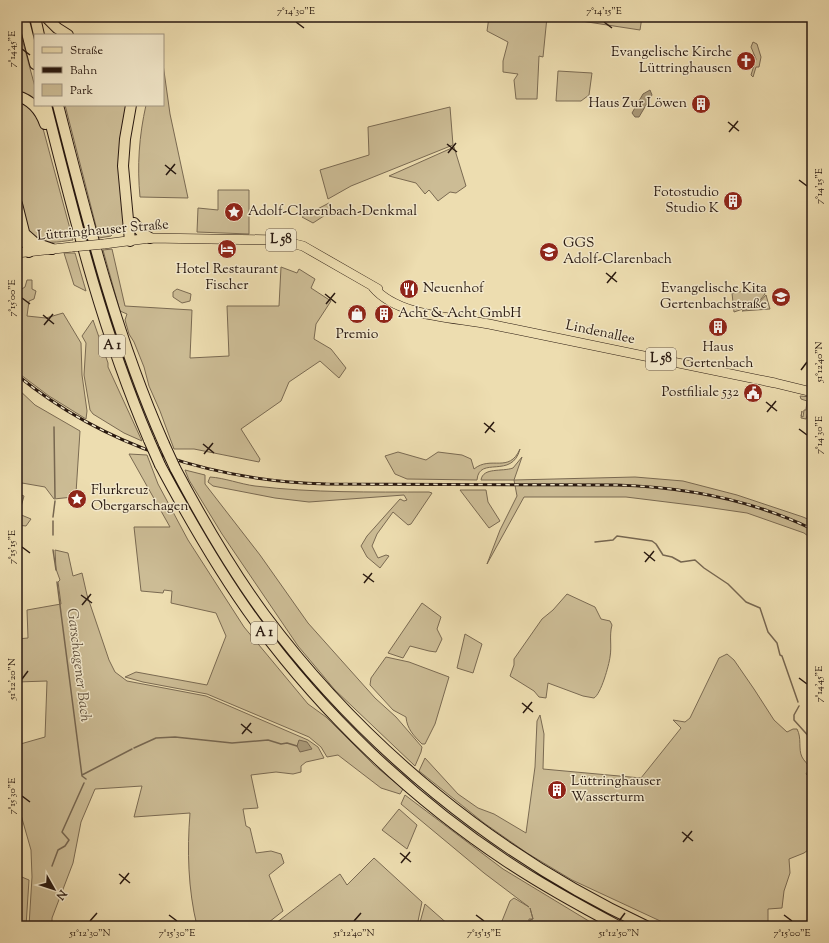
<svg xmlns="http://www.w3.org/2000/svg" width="829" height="943" viewBox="0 0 829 943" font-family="'Sorts Mill Goudy',serif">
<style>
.green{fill:#ccbc95;stroke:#7a6a52}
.water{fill:#aa9a7a;stroke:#766650}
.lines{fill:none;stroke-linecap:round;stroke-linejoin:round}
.stream{stroke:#766650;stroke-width:1.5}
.major-casing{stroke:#291910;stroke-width:10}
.highway-casing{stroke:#291910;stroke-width:12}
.major{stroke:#edddb0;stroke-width:9}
.highway{stroke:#edddb0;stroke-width:10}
.rail-casing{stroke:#291910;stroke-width:3}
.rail{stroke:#f3e9cc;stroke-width:1.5;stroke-dasharray:4.5;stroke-linecap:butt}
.major-bridge-casing{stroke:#291910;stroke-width:10;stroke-linecap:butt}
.highway-bridge-casing{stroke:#291910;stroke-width:12;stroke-linecap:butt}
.major-bridge{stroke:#edddb0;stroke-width:9}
.highway-bridge{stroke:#edddb0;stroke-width:10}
.ticks{fill:none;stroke:#291910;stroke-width:1.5}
.labels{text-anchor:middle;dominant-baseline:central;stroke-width:3;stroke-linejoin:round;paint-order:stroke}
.shield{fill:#f3e9cc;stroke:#665748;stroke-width:1}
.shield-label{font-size:13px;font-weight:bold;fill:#291910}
.poi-label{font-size:14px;fill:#291910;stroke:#f3e9cc;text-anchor:start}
.street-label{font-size:14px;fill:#291910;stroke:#f3e9cc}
.water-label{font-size:15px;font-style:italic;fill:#5d4d3a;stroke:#f3e9cc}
.neatline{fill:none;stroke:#291910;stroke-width:1.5}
.ticks-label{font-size:10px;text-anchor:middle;fill:#291910}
</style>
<rect width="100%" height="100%" fill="#edddb0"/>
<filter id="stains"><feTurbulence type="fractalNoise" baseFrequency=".005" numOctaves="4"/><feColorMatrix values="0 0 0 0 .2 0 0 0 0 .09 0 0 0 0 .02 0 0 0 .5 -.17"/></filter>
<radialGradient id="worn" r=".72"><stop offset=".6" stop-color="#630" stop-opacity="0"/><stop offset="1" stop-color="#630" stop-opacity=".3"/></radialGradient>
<path class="green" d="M489,17H547L543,57L539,56L537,99H516L514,80L518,74L503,72V61L508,42L487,31Z
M555,17H642L640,30Z
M20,31L35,87V103L17,94V46Z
M753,42L757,44L761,57L759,67H756L753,77L751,75L756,59L751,47Z
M163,64L170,114L188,198L140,197C137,166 139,136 146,105H163Z
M558,71L592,73L589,95L581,101H556Z
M17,100L27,104L41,121L73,240C57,242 46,245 31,237L17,200Z
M65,105H127L126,226L119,227L111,236L99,238Z
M450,107L453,145L351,186L328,199L320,170L369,155L368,127Z
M454,147L466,186L456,193L450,192L438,201L429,190L425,194L416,183L389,176Z
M218,190H249V234L197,232L198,208L218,210Z
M329,203L333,210L313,223L302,217Z
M112,249L125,306L192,310L190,358L229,356L227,306H279L281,267L297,273L299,269L315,279L311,288L331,301L316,324L314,339L331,349L346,368L339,378L320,361L289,382L281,401L241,429L260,459L259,462L194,449H174L160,411L149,386L144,367L134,342L129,334L125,320L127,314L120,311L103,250Z
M64,253H75L86,291L74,285Z
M27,280H32V289L36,291L34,299L29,301L27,316L46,318L63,313L81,343L82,375L87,411L86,419L49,396L17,372V292L25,287Z
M763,288L765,294L757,304L734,312L732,293Z
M177,289L191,294L190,301L182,303L173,297V292Z
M766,295L770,309L742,311L757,305Z
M93,320L108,363V367L142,441L124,433L93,414L90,410L84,375L86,343L82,336Z
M17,388L35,405L80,431L76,493L73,497L54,499L45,487L22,483L19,494L24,496L19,514L31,519L26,526L17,525Z
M800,396L812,397L806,419L801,418L802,411L801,416L803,417L804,410H806L807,401L801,399Z
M520,449C512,480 479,455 477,480L407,479L395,474L385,456L398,452L426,460L438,452L462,455L471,459L474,469C491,455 509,474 520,449Z
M129,454L147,455L158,484L188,540L244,627L308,704L326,717L374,765L403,789L400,794L381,788L338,755L327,757L321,747L309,737L207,694L143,682L125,677L136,672L207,685L226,636L216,613L171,603L172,591L164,590L163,593L141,591L134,527H170Z
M522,457L514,480L635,477L683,481L737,495L803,517L812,521V539L804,533L747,513L699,506L626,497H524L487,564L500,530L517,496L514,480H481C483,467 502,472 513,468Z
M185,470L205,475V484L260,555L308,623L375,698L396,717L422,747L421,752L415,766L335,690L298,646L222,534L189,480Z
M210,477C225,478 240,484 255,486C313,493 371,492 429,492L432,493L411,524L408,525L393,512L377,534L372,546L378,558L386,555L389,556L380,568L367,557L361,546L367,536L400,499L404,501L407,500L404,495L309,502L275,498L213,486L208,482Z
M460,490H486L488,502L500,521L489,528Z
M55,550L68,553L73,576L82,573L87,595L109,660L115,672L127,681L206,696L308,740L318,747L324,758L306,762L301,766V772L293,774L276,772L251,775L258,808L243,809L246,826L250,828L256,853L271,851L281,854L284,863L269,875L283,911L264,926H197C188,889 187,851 190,813L134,817L142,786L95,789L81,822L73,863L52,918V926H29L32,877L31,850L17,801V745L45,737L47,681L17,682V639L28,638L27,610L61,604L58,582L60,580L56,569Z
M567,594L595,607L601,619L610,621L612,625C609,636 612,646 610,657C609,665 601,694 594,698L583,696L548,683L546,698L539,697L534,691L510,676L514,665V659L542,619L553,610Z
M422,603L441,617L437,629L442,639L436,652L429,651L410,646L403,658L388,653Z
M465,634L482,644L473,673L457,668Z
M727,654L734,660L754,689L774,720L787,732L793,729H797C802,738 798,749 802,757C804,761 808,764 810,768L806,774L812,780V847L804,853L789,859L790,873L784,891L782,908L768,909V926H671L572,880L527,853L484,823L419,771L425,758L458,794L478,808L494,814L526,833L535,767L537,721L540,715L544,734L543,769L641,778L681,728L673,720L685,722L690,718L719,658Z
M386,657L409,662L449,677L435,724L425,744H422C414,736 407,729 406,717L393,710L370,685L371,678Z
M405,795L503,869L597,926H530V920L533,919L530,908L533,919H529V926H500L510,901L514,898L529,907L484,873L401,804Z
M399,809L417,825L407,849L382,830Z
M374,858L422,902L417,926H272L340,874L347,885Z
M17,875L29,880L26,926H17Z
M425,904L450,926H419Z"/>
<path class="water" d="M650,90L652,95L639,117H635L632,113L643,94Z
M299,740L307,742L312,749L300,752L297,746Z"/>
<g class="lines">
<path class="stream" d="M54,427L55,498
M53,517L55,501
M53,521V535
M595,542L613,540L617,536L652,541L656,544L663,555L672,557L681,562L695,560L704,568L728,584L746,602L760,608L768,632L777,643L780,655L782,656L798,702
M53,550L56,570
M57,582L82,776L86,779
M799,706L794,715V720L812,740
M134,748L156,738L175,737L232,743L268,740L281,744L287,743L297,746
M82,775L132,749
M52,866L58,850L65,846L69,840L62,832L84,783"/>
<defs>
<path id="major" d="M104,244L150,238L278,240L303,246L378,289
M17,253L72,247
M373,287C398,317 453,317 489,324L775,383L812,392
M810,926L812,920"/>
<path id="highway" d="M23,17L35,64
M35,17L39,35
M46,17L57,28L68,35
M17,36V17
M17,96C32,100 40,110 45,124
M46,105C75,220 102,330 149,440
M58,105C88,222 115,333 164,444
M17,204L29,252
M134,223L142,233L150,238
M26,235L35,243L52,249
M130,241L123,166L125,139L131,105
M17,247L20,235
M160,465C189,519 219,572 255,621C323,714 411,798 506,861C542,885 580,906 618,926
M175,468C202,519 230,568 264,614C363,747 496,856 646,926"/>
</defs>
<use href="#major" class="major-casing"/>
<use href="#highway" class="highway-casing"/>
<use href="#major" class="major"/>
<use href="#highway" class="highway"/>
<defs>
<path id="rail" d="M17,375C105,447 214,481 326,484L616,485C685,487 750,499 812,529"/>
</defs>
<use href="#rail" class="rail-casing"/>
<use href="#rail" class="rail"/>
<defs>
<path id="major-bridge" d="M72,247L104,244"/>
<path id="highway-bridge" d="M149,440L160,465
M164,444L175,468"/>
</defs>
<use href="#major-bridge" class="major-bridge-casing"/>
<use href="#highway-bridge" class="highway-bridge-casing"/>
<use href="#major-bridge" class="major-bridge"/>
<use href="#highway-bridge" class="highway-bridge"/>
</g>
<path class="ticks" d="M296,22L304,28M604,22L612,28M22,49L30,55M728,122L739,131M729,132L738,121M447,144L457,152M448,153L456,143M165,165L176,174M166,175L175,164M799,180L807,186M606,273L617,282M607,283L616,272M325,294L336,303M22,298L30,304M326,304L335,293M43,315L54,324M44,325L53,314M801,370L807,362M766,402L777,411M767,412L776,401M484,423L495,432M799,429L807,435M485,433L494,422M203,444L214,453M204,454L213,443M22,547L30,553M644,552L655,561M645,562L654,551M363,574L374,582M364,583L372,573M81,595L92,603M82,605L91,594M799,678L807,684M22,679L28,671M522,703L533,712M523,713L532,702M241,724L252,733M242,734L251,723M22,796L30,802M682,832L693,841M683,842L692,831M400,853L411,862M401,863L410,852M119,874L130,883M120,884L129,873M169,915L177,921M476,915L484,921M784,915L792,921M90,921L97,913M354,921L361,913M619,921L625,913"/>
<defs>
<symbol id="church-disc" viewBox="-11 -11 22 22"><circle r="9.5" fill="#8f2418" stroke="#f3e9cc"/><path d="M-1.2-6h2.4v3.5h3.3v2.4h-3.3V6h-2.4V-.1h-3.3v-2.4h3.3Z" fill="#fff"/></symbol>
<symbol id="building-disc" viewBox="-11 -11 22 22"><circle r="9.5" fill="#8f2418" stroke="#f3e9cc"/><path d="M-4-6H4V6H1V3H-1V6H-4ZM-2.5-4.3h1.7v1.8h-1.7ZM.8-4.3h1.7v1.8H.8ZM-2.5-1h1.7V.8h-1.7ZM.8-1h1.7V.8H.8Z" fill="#fff"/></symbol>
<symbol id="sight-disc" viewBox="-11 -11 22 22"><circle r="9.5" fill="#8f2418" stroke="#f3e9cc"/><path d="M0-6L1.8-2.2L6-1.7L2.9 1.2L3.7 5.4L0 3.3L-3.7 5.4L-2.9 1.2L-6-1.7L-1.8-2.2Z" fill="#fff"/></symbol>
<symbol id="hotel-disc" viewBox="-11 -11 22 22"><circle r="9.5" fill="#8f2418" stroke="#f3e9cc"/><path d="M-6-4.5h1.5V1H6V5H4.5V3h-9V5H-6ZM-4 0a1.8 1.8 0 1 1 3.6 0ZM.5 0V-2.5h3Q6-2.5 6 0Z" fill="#fff"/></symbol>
<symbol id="school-disc" viewBox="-11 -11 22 22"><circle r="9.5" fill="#8f2418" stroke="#f3e9cc"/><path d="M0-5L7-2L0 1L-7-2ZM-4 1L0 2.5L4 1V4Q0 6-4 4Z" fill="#fff"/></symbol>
<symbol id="restaurant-disc" viewBox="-11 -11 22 22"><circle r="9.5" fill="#8f2418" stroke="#f3e9cc"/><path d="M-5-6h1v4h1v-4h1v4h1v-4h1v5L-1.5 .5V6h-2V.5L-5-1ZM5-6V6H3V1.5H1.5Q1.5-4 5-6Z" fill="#fff"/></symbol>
<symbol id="shop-disc" viewBox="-11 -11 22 22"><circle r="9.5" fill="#8f2418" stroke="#f3e9cc"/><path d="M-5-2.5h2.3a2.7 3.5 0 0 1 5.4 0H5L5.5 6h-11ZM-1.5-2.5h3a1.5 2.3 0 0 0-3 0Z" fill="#fff"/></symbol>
<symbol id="civic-disc" viewBox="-11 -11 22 22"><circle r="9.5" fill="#8f2418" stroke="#f3e9cc"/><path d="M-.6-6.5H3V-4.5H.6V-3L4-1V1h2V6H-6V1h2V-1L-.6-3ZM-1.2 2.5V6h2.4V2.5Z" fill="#fff"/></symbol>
</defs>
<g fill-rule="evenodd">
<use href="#church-disc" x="735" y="50" width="22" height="22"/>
<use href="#building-disc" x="690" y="93" width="22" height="22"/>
<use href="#building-disc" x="722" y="190" width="22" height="22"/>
<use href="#sight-disc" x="223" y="201" width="22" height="22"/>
<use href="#hotel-disc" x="216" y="238" width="22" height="22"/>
<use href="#school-disc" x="538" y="241" width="22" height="22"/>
<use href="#restaurant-disc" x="398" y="278" width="22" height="22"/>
<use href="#school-disc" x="770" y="286" width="22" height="22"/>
<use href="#shop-disc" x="346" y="303" width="22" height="22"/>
<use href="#building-disc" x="373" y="303" width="22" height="22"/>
<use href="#building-disc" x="707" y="316" width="22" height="22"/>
<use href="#civic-disc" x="742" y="382" width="22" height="22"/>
<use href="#sight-disc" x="66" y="488" width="22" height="22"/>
<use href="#building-disc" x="546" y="779" width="22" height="22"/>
</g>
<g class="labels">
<g class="shield">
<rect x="266" y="229" width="30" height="22" rx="3"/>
<rect x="99" y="335" width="26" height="22" rx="3"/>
<rect x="646" y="348" width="30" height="22" rx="3"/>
<rect x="251" y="622" width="26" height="22" rx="3"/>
</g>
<g class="shield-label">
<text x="281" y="240">L 58</text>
<text x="112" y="346">A 1</text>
<text x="661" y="359">L 58</text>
<text x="264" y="633">A 1</text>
</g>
<g class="poi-label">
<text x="732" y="53" text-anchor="end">Evangelische Kirche<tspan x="732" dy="16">Lüttringhausen</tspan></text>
<text x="687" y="104" text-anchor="end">Haus Zur Löwen</text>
<text x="719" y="193" text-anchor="end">Fotostudio<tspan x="719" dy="16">Studio K</tspan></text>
<text x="248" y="212">Adolf-Clarenbach-Denkmal</text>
<text x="563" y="244">GGS<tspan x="563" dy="16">Adolf-Clarenbach</tspan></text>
<text x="227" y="270" text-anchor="middle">Hotel Restaurant<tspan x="227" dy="16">Fischer</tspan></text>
<text x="423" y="289">Neuenhof</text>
<text x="767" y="289" text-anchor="end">Evangelische Kita<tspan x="767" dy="16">Gertenbachstraße</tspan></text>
<text x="398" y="314">Acht &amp; Acht GmbH</text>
<text x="357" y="335" text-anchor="middle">Premio</text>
<text x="718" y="348" text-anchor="middle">Haus<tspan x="718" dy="16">Gertenbach</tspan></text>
<text x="739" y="393" text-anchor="end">Postfiliale 532</text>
<text x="91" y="491">Flurkreuz<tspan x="91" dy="16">Obergarschagen</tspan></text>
<text x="571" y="782">Lüttringhauser<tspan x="571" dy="16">Wasserturm</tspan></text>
</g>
<g class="street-label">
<text transform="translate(103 231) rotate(-5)">Lüttringhauser Straße</text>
<text transform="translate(600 333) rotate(12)">Lindenallee</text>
</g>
<g class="water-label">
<text transform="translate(78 665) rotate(83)">Garschagener Bach</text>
</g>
</g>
<rect width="829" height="943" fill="none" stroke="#edddb0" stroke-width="44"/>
<rect x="34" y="34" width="130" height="72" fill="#f3e9cc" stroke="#a29681"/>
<rect x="42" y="47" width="20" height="6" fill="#edddb0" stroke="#a29681"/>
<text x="70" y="54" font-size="12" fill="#291910">Straße</text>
<rect x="42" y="67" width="20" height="6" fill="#291910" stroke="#a29681"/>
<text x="70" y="74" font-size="12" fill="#291910">Bahn</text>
<rect x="42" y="84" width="20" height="12" fill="#ccbc95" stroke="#a29681"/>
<text x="70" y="94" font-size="12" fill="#291910">Park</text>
<g transform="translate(54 889) rotate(129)" stroke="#f3e9cc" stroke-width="3" paint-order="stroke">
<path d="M0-3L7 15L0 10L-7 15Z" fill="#291910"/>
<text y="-6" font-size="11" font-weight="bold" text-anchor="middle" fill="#291910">N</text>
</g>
<rect x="22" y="22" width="785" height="899" class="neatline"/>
<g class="ticks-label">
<text x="296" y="14">7°14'30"E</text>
<text x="604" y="14">7°14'15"E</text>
<text transform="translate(11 49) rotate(-90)" y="4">7°14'45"E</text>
<text transform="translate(818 186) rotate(-90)" y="4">7°14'15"E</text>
<text transform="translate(11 298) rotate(-90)" y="4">7°15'00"E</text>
<text transform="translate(818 362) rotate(-90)" y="4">51°12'40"N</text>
<text transform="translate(818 435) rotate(-90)" y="4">7°14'30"E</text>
<text transform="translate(11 547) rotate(-90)" y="4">7°15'15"E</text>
<text transform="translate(11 679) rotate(-90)" y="4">51°12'20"N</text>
<text transform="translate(818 684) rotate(-90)" y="4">7°14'45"E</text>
<text transform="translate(11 796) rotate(-90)" y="4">7°15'30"E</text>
<text x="90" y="936">51°12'30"N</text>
<text x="177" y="936">7°15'30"E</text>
<text x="354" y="936">51°12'40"N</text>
<text x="484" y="936">7°15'15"E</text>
<text x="619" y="936">51°12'50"N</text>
<text x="792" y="936">7°15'00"E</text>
</g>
<rect width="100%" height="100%" filter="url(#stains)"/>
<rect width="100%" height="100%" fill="url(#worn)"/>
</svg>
